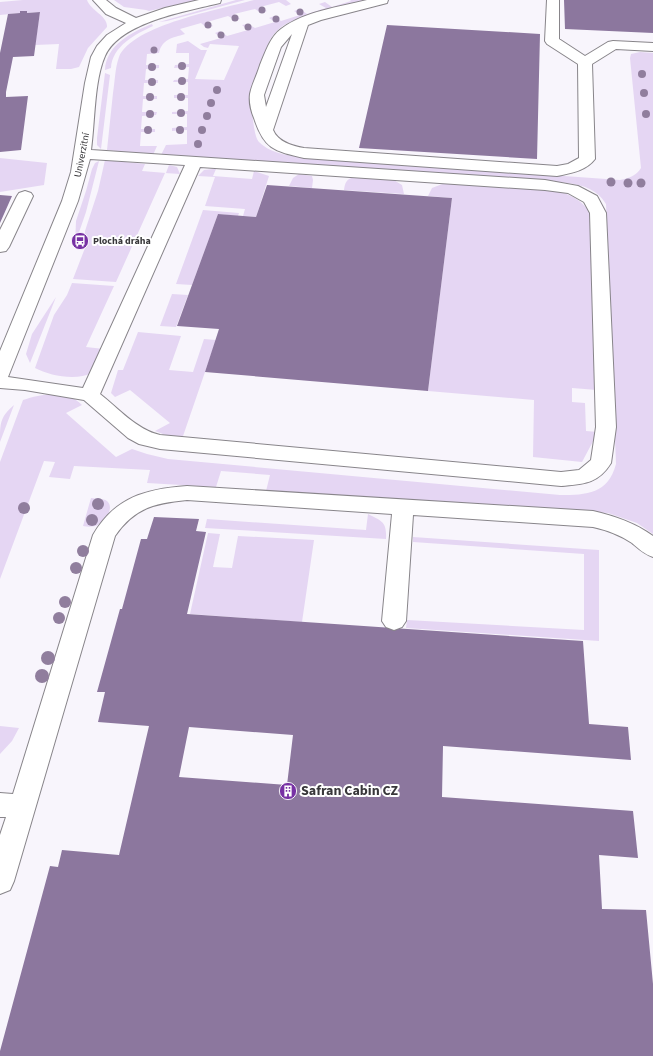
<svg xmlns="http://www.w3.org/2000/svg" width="653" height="1056" viewBox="0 0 653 1056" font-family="'Source Sans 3',sans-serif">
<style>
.green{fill:#e5d6f3}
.building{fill:#8c779e;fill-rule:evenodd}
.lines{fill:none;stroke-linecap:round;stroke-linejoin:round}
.minor-casing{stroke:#88858a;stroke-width:2}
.minor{fill:#fff;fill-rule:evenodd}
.tree{fill:#907e9d}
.labels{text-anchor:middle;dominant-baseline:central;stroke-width:4;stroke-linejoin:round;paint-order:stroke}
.far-street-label{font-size:10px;fill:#38373a;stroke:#fff}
.far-poi-label{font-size:10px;font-weight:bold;fill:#38373a;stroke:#fff;text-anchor:start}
.near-poi-label{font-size:14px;font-weight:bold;fill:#38373a;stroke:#fff;text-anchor:start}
</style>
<rect width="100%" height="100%" fill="#f8f5fc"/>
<path class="green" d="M23,0H87C91,11 108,16 107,27L88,48L79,67L71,69H56L59,44L35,45L40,12L27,13V11H21L20,13L0,15V2Z
M114,0H198L149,11L146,10L124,7Z
M236,0H245L167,21L159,22Z
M254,0H286L291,4L286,6L279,2L260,7L267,11L261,13L255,9L234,14L240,19L235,20L228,16L207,22L213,26L207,28L201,23L180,29L185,34C172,38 162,39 159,53L147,54L146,65H159V68L146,69L145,80H158V83H144L143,96H157V99H143L142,112H157L156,115L142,116L141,129H155V132H141L140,146H157L153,155L107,150C109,131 111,112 113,93C115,81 115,68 119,57C132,25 222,9 254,0Z
M350,0H366C346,6 294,16 280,28C275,32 271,37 269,42C265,50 252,86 252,94C251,103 253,136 259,142C272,155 293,156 310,158L620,180C629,178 636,176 641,168L630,58L631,54L640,52L653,53V534L637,523L608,513L266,491L270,475L221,471L216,487L147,483L150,470L74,466L70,479L49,477L55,462L44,461L0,579V462L23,400C41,394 67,389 82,405L66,413L116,457L132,449L147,454L168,459L560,495C587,495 608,494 616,464L606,204C598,190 583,185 568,183L161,155L166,145L187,144V130L172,131V128L187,127V114H172V112L188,111V98H174V95H188V82H173L174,80L188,79L189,67L174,68L175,65L189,64V53H176L177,44L188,41L201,50H207L195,79L224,80L239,46L210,44L208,48L204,47L200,44L221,38L215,33L220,31L227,36L248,30L242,25L248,24L255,28L275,22L269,18L274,16L281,21L300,15L294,11L300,9L307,14L326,8L319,4L325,2L332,7L351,1Z
M152,24L153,26C136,34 112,46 111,68L105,70C106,45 132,32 152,24Z
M105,73L110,75L101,149L97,145V138Z
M0,158L47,163L44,185L0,192Z
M105,160L145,164L142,171L166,173L169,165L177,167L180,174L165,173L116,282L73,279L85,248V231L98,191Z
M99,161L86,212L75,244L76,221L86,191L92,169L95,163Z
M213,169H216L213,176L252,179L254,171L269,176L256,217L243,216L245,209L205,206L215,177L198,176L204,170Z
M299,174L312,176L313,180L312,188L289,186L293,178Z
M353,177L392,179L402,185L404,194L344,190C345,183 346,180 353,177Z
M457,182L559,191C575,197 582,201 592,215L597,390L572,388V402L585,403L586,431L598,432L582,462L533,457L534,400L428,391L452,198L428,196L432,188L445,183Z
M203,210L239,213L238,216L218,214L192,285L176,284Z
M72,283L114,286L86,347L104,349L92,373C76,381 50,376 35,368L54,315L67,295Z
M172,294L188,295L176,327L160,326Z
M56,297L30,363L26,354L32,334Z
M138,332L181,336L169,370L193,372L204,339L216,340L182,439L171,437L155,431L170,423L130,390L115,397L111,393L118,370H123Z
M14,405L0,442C0,423 0,417 14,405Z
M91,498C96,499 103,498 107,501C115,508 105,521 98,525C94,527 88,527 83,526Z
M368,514C382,521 387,522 386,539L205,528L207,519L366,530Z
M208,533L220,534L213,567L232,568L238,536L314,540L302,622L190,614Z
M413,537L599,550V641L406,628L407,620L584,630V554L413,542Z
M0,726L19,728L12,741L0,754Z"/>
<path class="building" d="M564,0H653V33L565,29Z
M20,11H27V13L40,12L34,56L13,57L6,92V97L28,96L21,150L0,152V53L8,14L20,13Z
M387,25L540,34L537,159L359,148Z
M267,185L452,198L428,391L205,372L219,329L177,326L218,214L256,217Z
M0,195L12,196L0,223Z
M154,517L199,519L196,531L206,532L187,614L583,641L589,724L628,727L631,760L443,746L442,797L633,811L638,858L599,855L602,909L646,910L653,984V1056H0V1051L50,866L58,867L62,850L119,855L149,726L98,722L105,692H97L120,609H122L141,539H147ZM189,727L293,735L287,785L179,777Z"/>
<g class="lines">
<defs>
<path id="minor" d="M93,0H106L116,8L136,18L165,8L199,0H221L220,3C187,11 120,22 105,56C94,81 95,122 91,150L545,180L578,186L597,196L606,213L616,427L611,463C598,484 583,484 561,486L160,449L139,444L128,438L84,400L25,390L0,388V351L62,201L71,172L85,83L91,57L97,46L107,35L126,23L106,14ZM90,159L185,165L83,388L8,377L78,201ZM200,167L545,190L568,193L584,202L590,213L596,427L591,460L579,470L561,472L160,435C137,430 118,408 100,394Z
M367,0H388L387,3L321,20L308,25L273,130C278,142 292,146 304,148L557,166L568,164L579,158L578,64L547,44L545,41L547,0H559V39L585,56L608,42L613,41L653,43V51L616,49L592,64L595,159C586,171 571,173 557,176L304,158C274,151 264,149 254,118C251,111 249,101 250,94C252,84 257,75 260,65C265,53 270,37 281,29C305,11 339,7 367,0ZM292,34L266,107L264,95L281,47Z
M25,191L31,193L33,196L9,247L6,251L0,252V230L17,196L19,193Z
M187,486L593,511C615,516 635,523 653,536V557C644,554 639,549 632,543C620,535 607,530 593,527L413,515L406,621L402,627L394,630L386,627L382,621L392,514L187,500C155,503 134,508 115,536L14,881L10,890L0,894V835L6,817H0V793L13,794L93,535C115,497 146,489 187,486Z"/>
</defs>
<use href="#minor" class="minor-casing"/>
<use href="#minor" class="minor"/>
</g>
<g class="tree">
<circle cx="262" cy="10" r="3.5"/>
<circle cx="300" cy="12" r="3.5"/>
<circle cx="235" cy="18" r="3.5"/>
<circle cx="276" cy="19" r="3.5"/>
<circle cx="208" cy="25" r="3.5"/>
<circle cx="248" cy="27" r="3.5"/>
<circle cx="221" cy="35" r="3.5"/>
<circle cx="154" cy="50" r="3.5"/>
<circle cx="182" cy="66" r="4"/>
<circle cx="152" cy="67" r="4"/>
<circle cx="642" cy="74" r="4"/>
<circle cx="182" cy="81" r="4"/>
<circle cx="152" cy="82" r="4"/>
<circle cx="217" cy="90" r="4"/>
<circle cx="644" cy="93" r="4"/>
<circle cx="150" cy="97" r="4"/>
<circle cx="181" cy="97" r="4"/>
<circle cx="211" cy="103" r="4"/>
<circle cx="181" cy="113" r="4"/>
<circle cx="150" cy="114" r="4"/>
<circle cx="646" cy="114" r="4"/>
<circle cx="207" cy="116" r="4"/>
<circle cx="148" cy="130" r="4"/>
<circle cx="180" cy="130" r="4"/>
<circle cx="202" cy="130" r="4"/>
<circle cx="198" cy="144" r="4"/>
<circle cx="611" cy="182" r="4.5"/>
<circle cx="628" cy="183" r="4.5"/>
<circle cx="641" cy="183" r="4.5"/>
<circle cx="98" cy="504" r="6"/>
<circle cx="24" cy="508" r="6"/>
<circle cx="92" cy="520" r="6"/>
<circle cx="83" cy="551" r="6"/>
<circle cx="76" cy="568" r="6"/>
<circle cx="65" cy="602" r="6"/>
<circle cx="59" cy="618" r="6"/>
<circle cx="48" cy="658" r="7"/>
<circle cx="42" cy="676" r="7"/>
</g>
<defs>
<symbol id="bus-disc" viewBox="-11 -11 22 22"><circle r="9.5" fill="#7731a4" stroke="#fff"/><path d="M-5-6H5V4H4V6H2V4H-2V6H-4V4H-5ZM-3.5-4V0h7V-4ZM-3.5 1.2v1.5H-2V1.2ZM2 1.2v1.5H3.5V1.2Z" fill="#fff"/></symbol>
<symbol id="building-disc" viewBox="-11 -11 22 22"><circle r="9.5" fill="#7731a4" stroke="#fff"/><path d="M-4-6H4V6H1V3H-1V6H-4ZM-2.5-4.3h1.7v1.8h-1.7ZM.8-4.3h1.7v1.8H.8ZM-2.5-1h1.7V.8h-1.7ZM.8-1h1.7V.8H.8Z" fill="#fff"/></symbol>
</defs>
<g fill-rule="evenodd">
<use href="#bus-disc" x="70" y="231" width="20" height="20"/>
<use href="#building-disc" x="278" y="781" width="20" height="20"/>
</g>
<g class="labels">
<g class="far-street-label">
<text transform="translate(82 155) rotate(-79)">Univerzitní</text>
</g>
<g class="far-poi-label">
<text x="93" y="241">Plochá dráha</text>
</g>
<g class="near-poi-label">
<text x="301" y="791">Safran Cabin CZ</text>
</g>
</g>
</svg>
